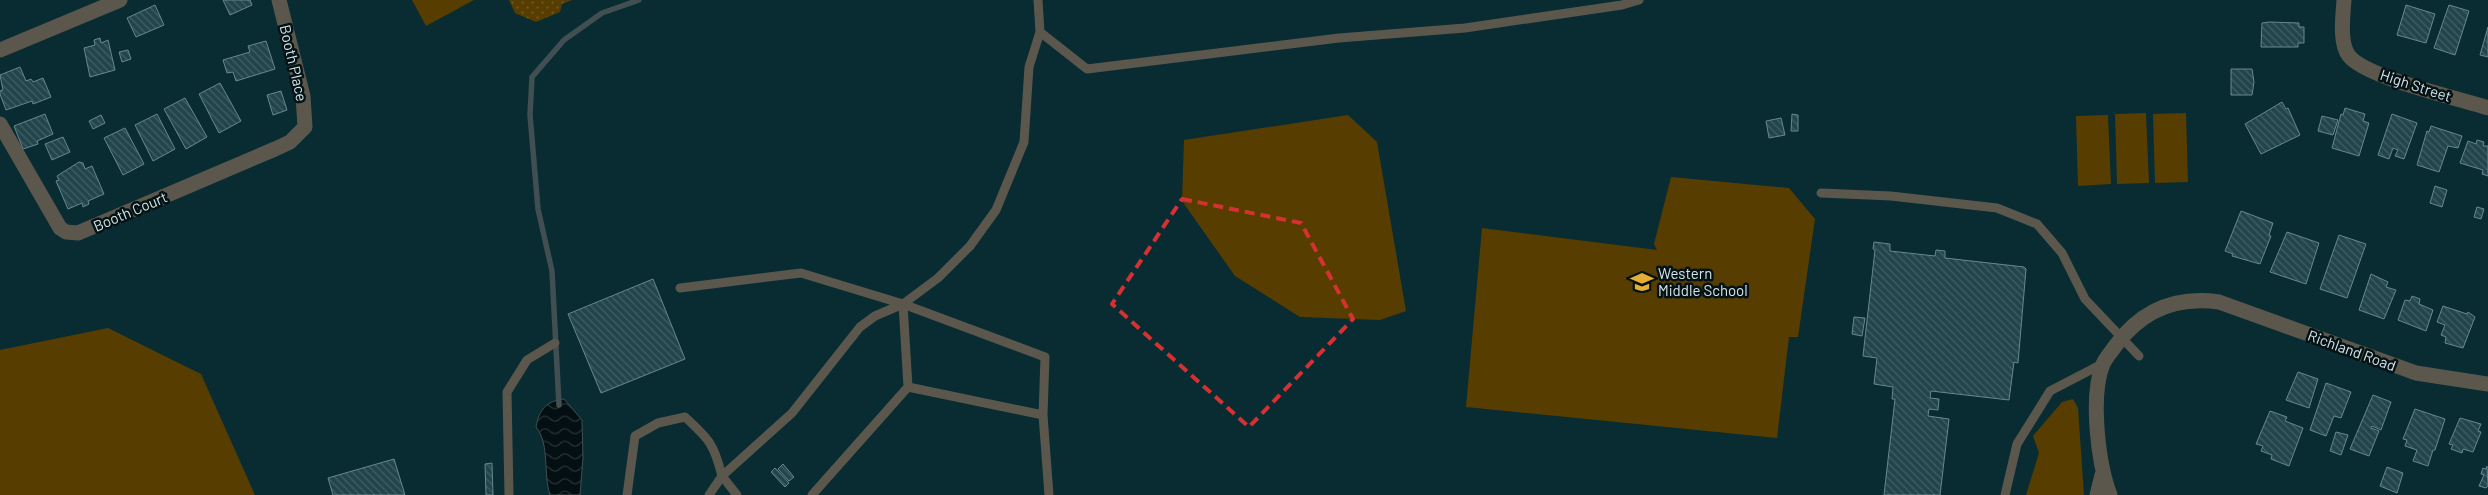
<svg xmlns="http://www.w3.org/2000/svg" width="2488" height="495" viewBox="0 0 2488 495" font-family="Barlow,sans-serif">
<style>
.grass{fill:#573e00}
.park{fill:url(#park-dots)}
.water{fill:url(#water-waves);stroke:#414f52}
.lines{fill:none;stroke-linecap:round;stroke-linejoin:round}
.stream{stroke:#414f52;stroke-width:5.5}
.building{fill:url(#building-back-hatch);stroke:#658990}
.lane{stroke:#5c574c;stroke-width:9}
.street{stroke:#5c574c;stroke-width:15}
.marked{fill:none;stroke:#d63132;stroke-width:4;stroke-dasharray:10 6;stroke-linejoin:round}
.labels{text-anchor:middle;dominant-baseline:central;stroke-width:5;stroke-linejoin:round;paint-order:stroke}
.street-label{font-size:15px;fill:#d2e5e8;stroke:#051215}
.poi-label{font-size:15px;fill:#d2e5e8;stroke:#051215;text-anchor:start}
</style>
<defs>
<pattern id="park-dots" width="8" height="8" patternUnits="userSpaceOnUse" patternTransform="scale(1.25)"><rect width="8" height="8" fill="#573e00"/><path d="M2 2h.1M6 6h.1" fill="none" stroke="#6e5a25" stroke-width="1.8" stroke-linecap="round"/></pattern>
<pattern id="water-waves" width="16" height="10" patternUnits="userSpaceOnUse" patternTransform="scale(1.25)"><rect width="16" height="10" fill="#030f12"/><path d="M0 5q4-4 8 0t8 0" fill="none" stroke="#273234"/></pattern>
<pattern id="building-back-hatch" width="6" height="6" patternUnits="userSpaceOnUse" patternTransform="scale(1.25)"><rect width="6" height="6" fill="#22444b"/><path d="M-1 5l2 2M0 0l6 6M5-1l2 2" fill="none" stroke="#415f65"/></pattern>
</defs>
<rect width="100%" height="100%" fill="#082c32"/>
<path class="grass" d="M412,0H474L426,26Z
M2146,113L2149,183L2117,184L2115,114Z
M2186,113L2188,182L2155,183L2153,114Z
M1348,115L1377,142L1406,311L1380,320L1300,317L1235,276L1182,201L1184,140Z
M2108,115L2111,184L2078,186L2076,116Z
M1671,177L1789,188L1815,219L1798,337H1789L1777,438L1466,407L1482,228L1657,250L1654,244Z
M108,328L201,374L255,495H0V350Z
M2073,399L2078,408L2084,495H2026L2039,453L2033,436L2062,402Z"/>
<path class="park" d="M509,0H572L562,4L560,12L536,22L515,13Z"/>
<path class="water" d="M564,399L582,420L583,458L580,495H550C543,474 550,444 536,427C539,410 546,401 564,399Z"/>
<g class="lines">
<path class="stream" d="M559,405L552,271L538,209L530,115L532,77L564,40L602,13L639,0"/>
</g>
<path class="building" d="M223,0H250L252,5L230,15Z
M155,5L164,25L136,37L127,18Z
M2406,5L2435,14L2426,43L2397,35Z
M2449,5L2469,11L2455,55L2434,48Z
M2269,22L2299,23V27H2304V43H2298V47H2261L2262,23Z
M2488,27V57L2480,55Z
M100,38L101,43L108,40L115,70L90,77L84,48L95,45L94,40Z
M266,41L275,69L236,81L233,72L227,73L223,60L250,52L248,46Z
M128,50L131,59L122,62L119,52Z
M20,67L26,81L31,79L33,82L43,78L51,97L33,104L32,101L6,110L0,94V91L3,90L0,75Z
M2231,69H2252L2254,82L2252,95H2231Z
M220,83L241,121L219,133L199,94Z
M281,91L287,110L273,115L267,95Z
M185,98L207,137L186,149L164,109Z
M2282,102L2286,109L2288,108L2300,135L2261,154L2245,124Z
M2345,108L2365,114L2363,121L2369,123L2359,156L2332,148L2341,114L2343,115Z
M45,114L53,134L37,141L38,144L23,149L14,126Z
M157,114L175,149L153,161L135,125Z
M1792,114L1798,115V131H1791Z
M2392,114L2417,123L2404,159L2395,156L2398,150L2393,148L2389,159L2378,155Z
M101,115L105,123L93,129L89,121Z
M2322,116L2338,120L2333,135L2318,131Z
M1781,118L1785,135L1769,138L1766,121Z
M2431,126L2462,136L2458,148L2448,146L2439,172L2417,165L2427,131L2429,132Z
M125,128L144,164L123,175L104,138Z
M63,137L70,152L52,160L45,144Z
M2477,140L2484,142L2483,146H2488V176L2482,174L2483,170L2460,163L2468,141L2476,144Z
M79,162L83,163L85,169L92,166L104,194L88,201L89,204L83,207L82,203L68,209L56,181L59,180L57,176Z
M2435,186L2447,190L2442,207L2430,203Z
M2477,207L2484,209L2481,219L2474,217Z
M2241,211L2273,223L2269,235L2271,236L2260,264L2232,256L2233,254L2225,251Z
M2287,232L2319,243L2306,284L2270,272Z
M2339,235L2366,244L2347,298L2320,289Z
M1874,242L1890,244V251L1935,256L1936,250L1945,251V258L2024,267L2026,269L2018,363L2014,362L2009,400L1931,391L1930,398L1939,399L1938,410L1929,409L1928,416L1949,419L1940,495H1884L1895,399H1892L1893,387L1874,384L1877,358L1863,356L1875,250L1873,249Z
M2371,274L2388,282L2386,287L2396,290L2384,319L2359,310Z
M653,279L685,359L601,393L568,314Z
M2412,296L2420,299L2419,304L2433,310L2426,331L2398,320L2405,300L2410,301Z
M2443,306L2467,314L2468,312L2475,317L2463,348L2445,343L2446,337L2441,335L2445,325L2437,322Z
M1854,317L1865,318L1862,336L1852,334Z
M2298,372L2318,379L2309,408L2286,400Z
M2326,383L2351,392L2341,418L2334,416L2326,436L2310,430Z
M2373,395L2391,402L2381,430L2372,426L2371,428L2379,431L2369,456L2350,449Z
M2415,409L2445,419L2435,450H2433L2428,466L2413,461L2417,450L2405,446L2407,440L2403,439Z
M2270,411L2287,417L2285,421L2303,428L2289,466L2271,459L2272,455L2261,451L2263,446L2256,444Z
M2460,418L2481,424L2478,431L2481,432L2473,452L2463,449L2462,453L2451,449L2453,445L2449,444Z
M2336,432L2348,435L2341,455L2330,451Z
M394,459L405,495H333L328,478Z
M492,463L493,495H486L485,464Z
M783,464L794,477L789,481L778,469Z
M2487,466L2488,486L2486,488L2479,486L2484,475L2481,474L2483,468L2486,469Z
M2387,467L2403,473L2397,493L2380,486Z
M775,468L789,483L785,487L771,472Z"/>
<g class="lines">
<path class="lane" d="M1038,0L1040,32L1087,69L1339,38L1465,28L1622,5L1639,0
M1821,193L1891,196L1997,208L2037,224L2062,253L2085,299L2139,356
M680,288L801,273L903,304L1045,357L1043,415
M903,304L908,387L1043,415L1049,495
M509,495L507,392L527,360L555,343
M627,495L635,436L658,423L685,417C709,439 714,444 722,476L709,495
M737,495L722,476L792,413L860,327L875,316L903,304L938,278L970,246L996,210L1024,142L1029,67L1040,32
M812,495L908,387
M2005,495L2017,444L2050,391L2104,363"/>
<path class="street" d="M2344,0C2343,16 2339,43 2349,56C2367,78 2458,98 2488,108
M0,50L120,0
M0,124L60,228L66,232L78,233L275,149L290,142L305,127L303,96L279,0
M2097,495L2102,475
M2110,495C2098,463 2090,396 2103,364C2106,357 2112,351 2116,345C2142,310 2177,296 2219,302L2416,373L2488,384"/>
</g>
<path class="marked" d="M1182,199L1301,223L1353,319L1249,427L1112,304Z"/>
<defs>
<symbol id="school-bare" viewBox="-9 -9 18 18"><path d="M0-5L7-2L0 1L-7-2ZM-4 1L0 2.5L4 1V4Q0 6-4 4Z" fill="#e4ae35" stroke="#051215" stroke-width="2.5" paint-order="stroke"/></symbol>
</defs>
<g fill-rule="evenodd">
<use href="#school-bare" x="1626" y="266" width="32" height="32"/>
</g>
<g class="labels">
<g class="street-label">
<text transform="translate(294 63) rotate(77)">Booth Place</text>
<text transform="translate(2416 85) rotate(18)">High Street</text>
<text transform="translate(130 211) rotate(-23)">Booth Court</text>
<text transform="translate(2352 350) rotate(20)">Richland Road</text>
</g>
<g class="poi-label">
<text x="1658" y="273">Western<tspan x="1658" dy="17">Middle School</tspan></text>
</g>
</g>
</svg>
